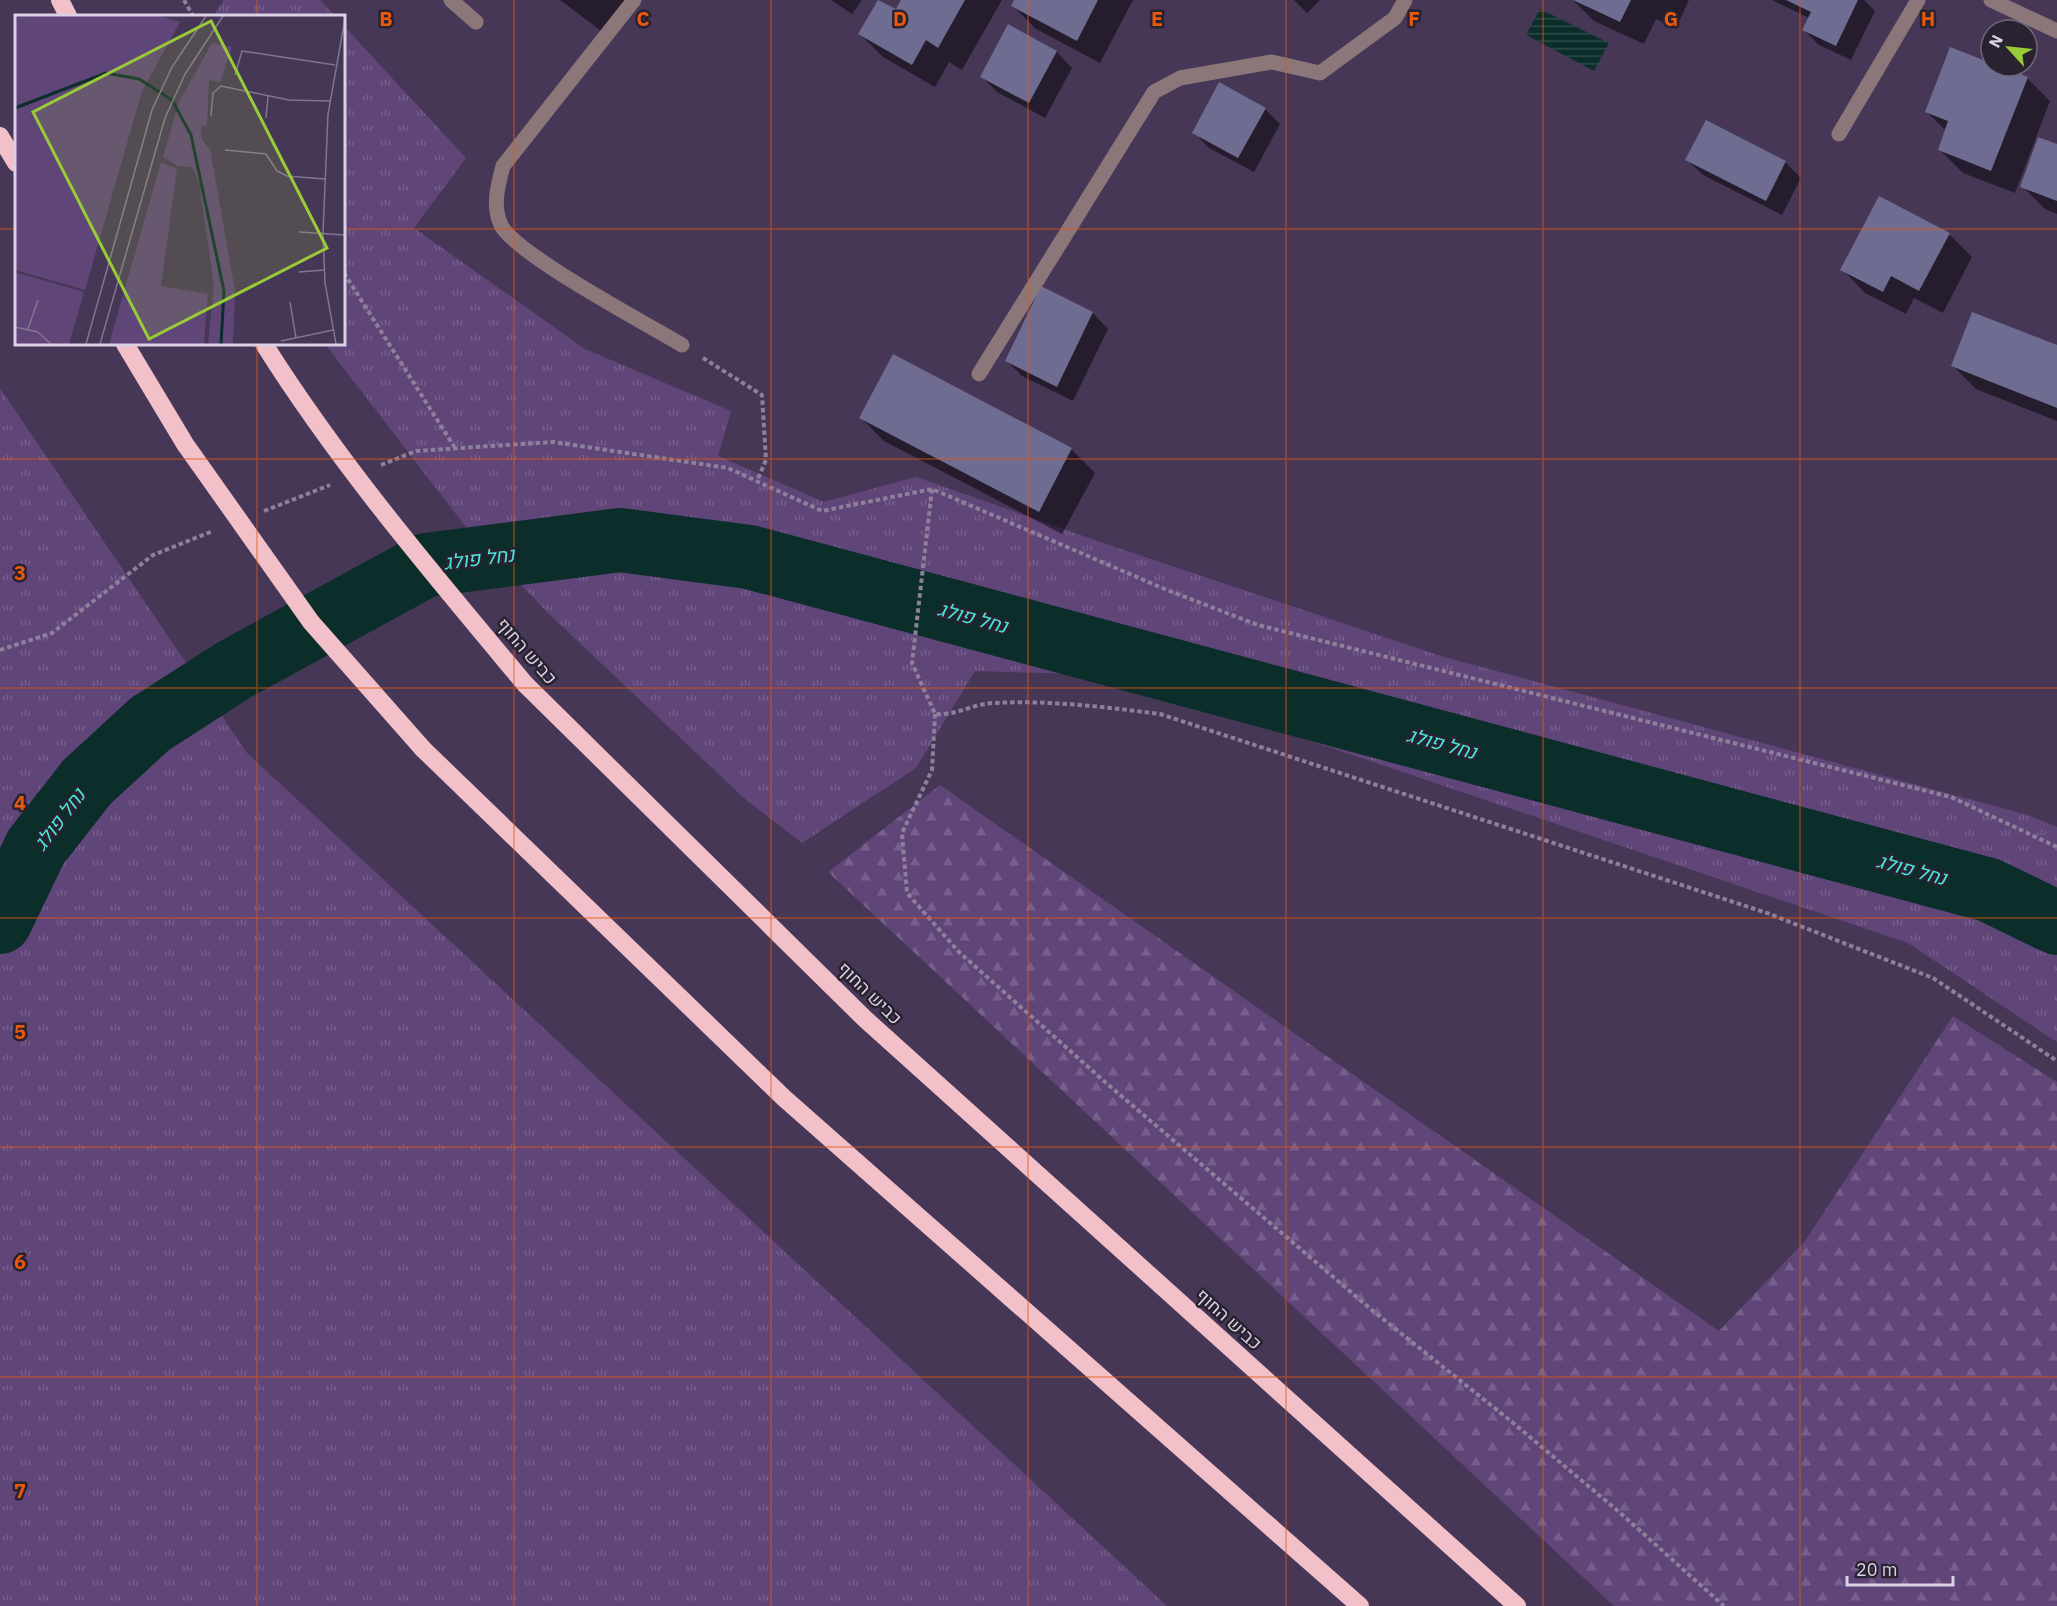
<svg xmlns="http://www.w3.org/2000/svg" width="2057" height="1606" viewBox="0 0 2057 1606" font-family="'IBM Plex Sans',Heebo,sans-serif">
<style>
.grass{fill:url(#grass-tufts)}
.forest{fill:url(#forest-firs)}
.water{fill:url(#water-rules)}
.shadow{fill:#0007}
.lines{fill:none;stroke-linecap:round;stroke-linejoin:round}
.river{stroke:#0b2e2b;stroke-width:64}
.building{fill:#6e6c91}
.path{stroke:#8d809b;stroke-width:4;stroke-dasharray:4.5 3;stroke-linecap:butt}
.minor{stroke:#8b7679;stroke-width:15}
.highway{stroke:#f2c0c9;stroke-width:18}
.highway-bridge{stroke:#f2c0c9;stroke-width:18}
.grid{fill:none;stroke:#e8590c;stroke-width:1.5;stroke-opacity:0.55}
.labels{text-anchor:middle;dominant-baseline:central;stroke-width:5;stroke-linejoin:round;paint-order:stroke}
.street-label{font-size:18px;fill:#dad1e5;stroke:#292231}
.water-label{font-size:20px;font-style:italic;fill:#47e6d9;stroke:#292231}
.inset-river{fill:none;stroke:#0b2e2b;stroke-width:3}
.inset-road{fill:none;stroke:#827590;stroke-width:1.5}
.view{fill:#98cb37;fill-opacity:0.15;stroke:#98cb37;stroke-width:3}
.inset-edge{fill:none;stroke:#dad1e5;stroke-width:3}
.grid-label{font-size:20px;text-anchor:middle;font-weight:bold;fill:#e8590c;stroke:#292231;stroke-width:5;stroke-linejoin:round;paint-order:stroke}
</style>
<defs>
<pattern id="grass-tufts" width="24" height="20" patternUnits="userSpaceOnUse" patternTransform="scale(1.5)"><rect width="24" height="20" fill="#604579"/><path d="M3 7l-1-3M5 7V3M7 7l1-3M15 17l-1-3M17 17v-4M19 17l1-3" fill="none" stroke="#765f8c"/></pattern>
<pattern id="forest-firs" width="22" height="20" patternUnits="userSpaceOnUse" patternTransform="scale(1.5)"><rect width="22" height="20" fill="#604579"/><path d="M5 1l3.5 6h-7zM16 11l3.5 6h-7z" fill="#765f8c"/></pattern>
<pattern id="water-rules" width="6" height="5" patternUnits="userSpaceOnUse" patternTransform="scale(1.5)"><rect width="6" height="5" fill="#0b2e2b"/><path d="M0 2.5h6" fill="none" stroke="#2e4b4a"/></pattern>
</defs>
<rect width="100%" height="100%" fill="#473757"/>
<path class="grass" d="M224,0H320L335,16H213Z
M344,26L466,158L414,228L585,349L731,411L718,456L824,502L916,477L1106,544L1441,656L2028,815L2057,827V1042L1908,943L1116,675L975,671L916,768L802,843L744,798L548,613L465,526L325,344H344Z
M0,388L247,753L1167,1606H0Z"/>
<path class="forest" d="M940,785L1719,1331L1805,1241L1953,1016L2057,1082V1606H1614L828,872Z"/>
<path class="water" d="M1540,9L1609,43L1594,71L1526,35Z"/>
<path class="shadow" d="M560,0H628L604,33Z
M831,0H862L852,14Z
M903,0H1002L962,70L949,62L935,87L883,57L860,34L896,11Z
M1016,0H1133L1100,63L1036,29L1013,6Z
M1294,0H1320L1307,13Z
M1573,0H1689L1676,28L1656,19L1644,44L1594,21Z
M1772,0H1864L1875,11L1851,60L1819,45L1804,30L1809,18Z
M1009,26L1057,52L1072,68L1045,118L997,92L982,77Z
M1991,64L2027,78L2050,101L2015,193L1963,173L1939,149L1946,131L1927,112Z
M1265,109L1280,124L1254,172L1209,148L1194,132Z
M2057,146V214L2045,209L2022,186Z
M1687,160L1785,162L1801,178L1782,215L1703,175Z
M1949,234L1972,257L1943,313L1914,298L1906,314L1865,293L1842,269Z
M1042,288L1093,313L1108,329L1073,401L1022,376L1007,361Z
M2057,347V421L1976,389L1953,366Z
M893,356L1072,450L1095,473L1062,534L884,441L861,418Z"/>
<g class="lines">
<path class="river" d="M0,922L36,847L87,782L150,724L234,670L426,565L620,540L749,557L1989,890L2057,923"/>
</g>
<path class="building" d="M878,0L896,9L901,0H965L938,48L926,40L912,65L858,34Z
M1014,0H1098L1077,41L1011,6Z
M1573,0H1631L1620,22Z
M1786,0H1858L1836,46L1802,30L1811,12Z
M1008,24L1057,51L1029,103L980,77Z
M1950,47L1991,63V66H2000L2028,77L1991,171L1938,150L1948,121L1925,112Z
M1219,82L1266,108L1238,158L1192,133Z
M1706,120L1786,161L1766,201L1685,160Z
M2038,137L2057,144V201L2020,187Z
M1879,196L1950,233L1919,291L1891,276L1883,292L1840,270Z
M1041,286L1093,312L1057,387L1005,361Z
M1972,312L2057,345V408L1951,366Z
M893,354L1072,448L1039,512L859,418Z"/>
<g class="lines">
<path class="path" d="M184,0L193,16
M344,273L455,448
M703,358L762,395L766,460L757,481
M381,465L416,451L553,442L728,468L822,511L932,489L1167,590L1258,625L1951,797L2057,847
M932,489L912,663L935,714C955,716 973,704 993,703C1049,700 1105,707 1160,714L1767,913L1933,978L2057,1061
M264,511L330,485
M0,650L52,633L153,555L213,531
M935,714L932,770L902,833L907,893L959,952L1105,1082L1373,1311L1512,1422L1618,1511L1724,1606"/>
<path class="minor" d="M451,0L476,22
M634,0L503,166C498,185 492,206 501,225C515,254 647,324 682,345
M1991,0L2057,31
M1839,134L1918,0
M979,374L1154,92L1180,78L1272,62L1320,73L1395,18L1405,0"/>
<path class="highway" d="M60,0L68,16
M0,136L16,163
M525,684L864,1018L1517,1606
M423,749L784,1098L1360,1606"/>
<path class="highway-bridge" d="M125,344L185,444L311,622L423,749
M264,344C340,465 434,575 525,684"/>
</g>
<path class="grid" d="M257,0V16M514,0V1606M771,0V1606M1028,0V1606M1286,0V1606M1543,0V1606M1800,0V1606M0,229H16M344,229H2057M257,344V1606M0,459H2057M0,688H2057M0,918H2057M0,1147H2057M0,1377H2057"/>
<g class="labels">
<g class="street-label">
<text transform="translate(527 651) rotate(49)">כביש החוף</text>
<text transform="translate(870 993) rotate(44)">כביש החוף</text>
<text transform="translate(1229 1319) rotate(42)">כביש החוף</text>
</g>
<g class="water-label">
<text transform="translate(479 558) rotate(-7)">נחל פולג</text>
<text transform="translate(973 617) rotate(15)">נחל פולג</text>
<text transform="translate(1442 743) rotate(15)">נחל פולג</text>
<text transform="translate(59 819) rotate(-53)">נחל פולג</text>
<text transform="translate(1912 869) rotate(15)">נחל פולג</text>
</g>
</g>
<g transform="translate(15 15)">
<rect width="330" height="330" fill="#473757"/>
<path d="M0,1H145L165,7L127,76L70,275L0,255ZM197,28L217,32L205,67L194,65L192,110L186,112L187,125L195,134L220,276L218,329H193L199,270L184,167L177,152L163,151L148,142L164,87Z" fill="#604579"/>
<path d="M146,147L162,154L146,271L193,279L189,329H94Z" fill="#604579"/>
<path d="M0,257L69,277L54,329H0Z" fill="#604579"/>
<path class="inset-river" d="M0,93L91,58L124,64L157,85L176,120L209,276L206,329"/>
<path class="inset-road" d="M220,60L227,36L320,50M196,101L198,78L206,71L274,85L315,86M251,103L253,81M210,135L251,139L262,156L272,161L310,164M284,217L330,220M284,257L309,255M275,287L281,323M0,312L23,317L36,329M13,314L23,285M266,326L318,315M71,329L137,95L157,52L191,1M85,329L150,103L170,59L208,1M321,329L310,268L308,218L313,99L330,4"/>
<path class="view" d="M196,6L312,233L134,324L18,97Z"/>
<rect width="330" height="330" class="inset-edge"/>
</g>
<g class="grid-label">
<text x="386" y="26">B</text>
<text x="643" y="26">C</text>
<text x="900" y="26">D</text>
<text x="1157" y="26">E</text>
<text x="1414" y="26">F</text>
<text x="1671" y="26">G</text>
<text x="1928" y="26">H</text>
<text x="20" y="580">3</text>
<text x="20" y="810">4</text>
<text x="20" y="1039">5</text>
<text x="20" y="1269">6</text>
<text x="20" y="1498">7</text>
</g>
<g transform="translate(2009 48) rotate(297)"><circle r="28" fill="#292231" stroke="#706879" stroke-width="1.5"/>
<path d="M0-4.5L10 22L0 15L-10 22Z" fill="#98cb37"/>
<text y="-9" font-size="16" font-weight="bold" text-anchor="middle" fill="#dad1e5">N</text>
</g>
<path d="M1847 1576v9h106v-9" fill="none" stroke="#dad1e5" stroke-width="3"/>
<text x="1856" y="1576" font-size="18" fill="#dad1e5" stroke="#292231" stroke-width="4.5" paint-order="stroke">20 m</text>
</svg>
